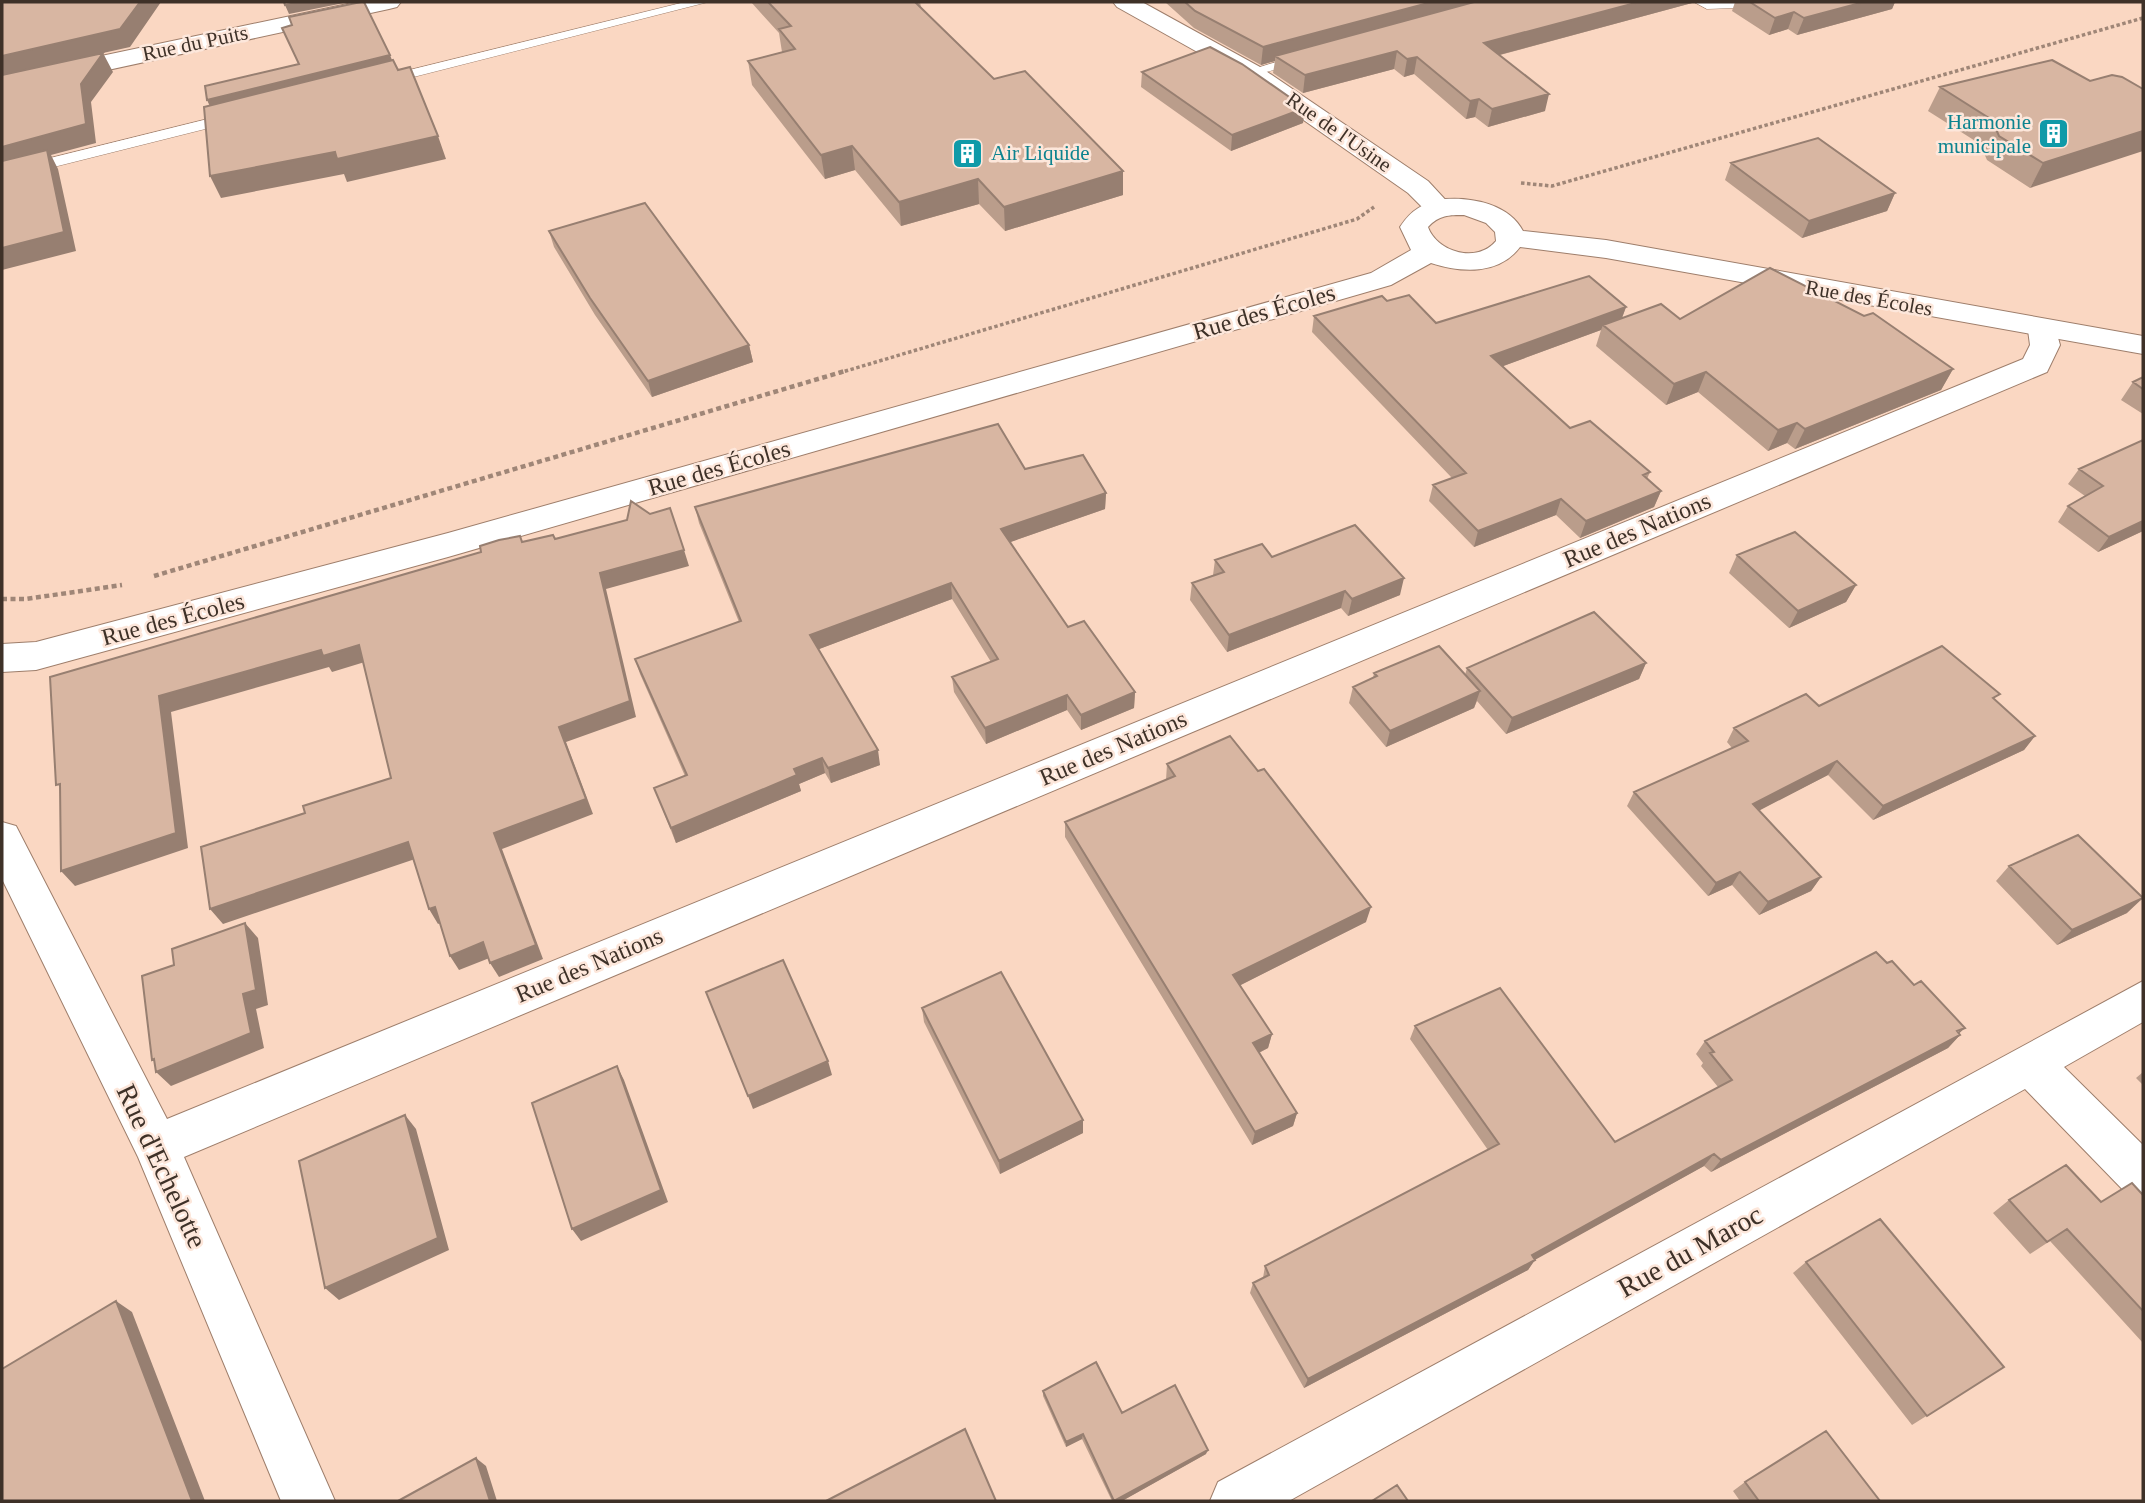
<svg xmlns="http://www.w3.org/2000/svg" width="2145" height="1503" viewBox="0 0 2145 1503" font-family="'Times New Roman',serif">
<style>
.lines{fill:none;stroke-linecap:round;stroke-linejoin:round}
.service-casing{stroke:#9e7e6b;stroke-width:1}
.minor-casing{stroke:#9e7e6b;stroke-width:2}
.tertiary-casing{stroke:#9e7e6b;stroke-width:2}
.path-far1{stroke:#9f8677;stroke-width:3.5;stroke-dasharray:3.5 2.5;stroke-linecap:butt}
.path{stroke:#9f8677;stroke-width:4.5;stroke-dasharray:5 3.5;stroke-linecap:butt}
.service{fill:#fff;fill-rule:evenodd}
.minor{fill:#fff;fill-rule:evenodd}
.tertiary{fill:#fff;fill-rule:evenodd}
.wall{fill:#ba9d8b}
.shaded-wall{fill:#977f71}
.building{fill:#d8b6a2;stroke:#977f71;stroke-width:2}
.labels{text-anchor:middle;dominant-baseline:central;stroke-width:5;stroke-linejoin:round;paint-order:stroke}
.far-street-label{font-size:21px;fill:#3e3128;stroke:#fde7db}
.far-culture-label{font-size:21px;fill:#0d838f;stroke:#fde7db;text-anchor:end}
.street-label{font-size:24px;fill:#3e3128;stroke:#fde7db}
.near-street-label{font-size:28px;fill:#3e3128;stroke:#fde7db}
</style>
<rect width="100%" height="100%" fill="#fad7c2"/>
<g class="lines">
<defs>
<path id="service" d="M685,2H708L382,85L375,81L377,78Z
M1694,2H1792L1785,6L1707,9Z
M1302,54L1309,58L1307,61L1251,76L1244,72Z
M236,112L244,117L241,120L2,180V170Z"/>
<path id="minor" d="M357,2H401L397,7L389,9L2,93V77Z
M1113,2H1142L1260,67L1428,181L1453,208L1449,214H1429L1408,193L1242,77L1117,7Z
M2043,321L2054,323L2060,345L2047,372L184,1157L335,1501H281L138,1157L2,879V822L16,826L167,1119L2023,359L2030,345L2028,330L2032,323Z
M2143,981V1022L2064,1067L2143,1145V1199L2126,1193L2025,1089L1289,1501H1210L1218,1482Z"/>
<path id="tertiary" d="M1445,199C1472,197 1509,204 1523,231L1606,240L2143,336V354L1606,258L1520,247C1499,275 1462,273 1431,263L1391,285L448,557L36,670L2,672V644L36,642L448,533L1371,273L1411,250L1400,227C1412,209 1423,203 1445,199ZM1464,215L1486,223L1495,232L1496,241C1477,264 1437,252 1428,227C1439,215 1449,215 1464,215Z"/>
</defs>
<use href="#service" class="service-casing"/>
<use href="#minor" class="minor-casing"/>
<use href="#tertiary" class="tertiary-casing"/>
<path class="path-far1" d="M1521,183L1552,186L2143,18
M839,373L1357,219L1374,207"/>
<path class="path" d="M154,576L845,371
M2,599H26L122,585"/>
<use href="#service" class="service"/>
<use href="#minor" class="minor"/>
<use href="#tertiary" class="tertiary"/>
</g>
<path class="wall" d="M751,2H920L921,7L994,79L1123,195L1005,231L979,204L901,226L855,170L825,179L752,85L748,61L782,52L779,33Z
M1165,2H1693L1692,3L1500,55L1545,111L1488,127L1475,117L1466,119L1414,74L1404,77L1394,69L1303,93L1273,73L1275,61L1261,65L1194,28Z
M1735,2H1895L1892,9L1797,35L1788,29L1769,35L1732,11Z
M1142,72L1305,108L1303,123L1231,151L1141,87Z
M2090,81L2030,188L1987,160L1980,144L1928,111L1940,87Z
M1731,163L1895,193L1887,211L1802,238L1725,180Z
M549,231L749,345L753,362L652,397L595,315L554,247Z
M1387,301L1436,323L1626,307L1622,318L1680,319L1953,369L1941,390L1795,449L1787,443L1768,451L1698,392L1666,405L1596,346L1601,330L1503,366L1570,428L1650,472L1647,479L1661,491L1654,507L1580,538L1556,515L1474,547L1429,501L1433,485L1452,478L1312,332L1314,316Z
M2143,377V414L2121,400L2133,382Z
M2143,440V531L2098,552L2058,522L2068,506L2085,496L2068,484L2079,469Z
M1025,469L1106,493L1105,509L1010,542L1068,627L1135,692L1134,708L1081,730L1067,710L986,744L954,692L952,677L991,662L952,599L819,649L880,765L831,783L825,773L799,784L801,791L676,843L654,788L685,776L640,674L635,659L739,622L699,523L695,507Z
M1737,555L1856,585L1846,602L1789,628L1729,573Z
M1272,557L1400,595L1348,616L1341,608L1227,652L1190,600L1192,583L1213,575L1215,560Z
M1646,663L1639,679L1506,734L1477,701L1474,708L1386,747L1349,703L1353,687L1373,678L1374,673L1465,675L1467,668Z
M1996,701L2035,736L2024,750L1873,820L1828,775L1759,810L1821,877L1811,891L1759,915L1732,885L1708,896L1627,806L1634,792L1732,748L1727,742L1734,728L1819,706Z
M1167,764L1366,922L1240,985L1272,1034L1268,1048L1259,1053L1297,1113L1293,1126L1252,1145L1065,837V822L1166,780Z
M2009,866L2127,913L2057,945L1996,881Z
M922,1008L1083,1133L1000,1174L924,1022Z
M1415,1026L1615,1142L1718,1087L1701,1066L1703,1063L1696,1054L1705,1041L1959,1033L1960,1035L1948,1048L1711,1172L1704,1166L1535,1259L1528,1270L1304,1388L1250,1293L1253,1283L1263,1278L1265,1266L1488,1150L1410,1039Z
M2143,1072V1085L2136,1078Z
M2143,1195V1343L2050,1241L2030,1254L1993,1213L2009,1200L2101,1202Z
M1806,1262L2004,1367L1912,1425L1793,1273Z
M1043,1391L1122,1413L1206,1454L1122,1501H1112L1082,1439L1066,1447L1043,1396Z
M1745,1482L1880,1501H1740L1733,1491Z"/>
<path class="shaded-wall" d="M140,2H161L130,47L103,53L113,72L91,102L96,143L51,155L58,169L76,251L2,270V56Z
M303,2H349L289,14L285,5Z
M1432,2H1491L1275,56V61L1261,65L1263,47Z
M1639,2H1693L1692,3L1480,60L1484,43Z
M1864,2H1895L1892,9L1797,35L1804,18Z
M1794,12L1788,29L1769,35L1775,18Z
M1397,51L1394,69L1303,93L1305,75Z
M390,55L396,70L214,115L207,100Z
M1417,57L1414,74L1404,77L1407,59Z
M1549,94L1545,111L1488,127L1492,109Z
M1479,99L1475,117L1466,119L1470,101Z
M1305,108L1303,123L1231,151L1232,135Z
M2143,131V151L2030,188L2043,163Z
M438,136L446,159L347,182L344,174L221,198L210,176L335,152Z
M852,146L855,170L825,179L821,155Z
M1123,171V195L1005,231L1004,207Z
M978,179L979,204L901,226L899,202Z
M1895,193L1887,211L1802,238L1809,221Z
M1626,307L1620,323L1603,325L1601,330L1487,372L1491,356Z
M749,345L753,362L652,397L648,381Z
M1953,369L1941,390L1795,449L1805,429Z
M1706,372L1698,392L1666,405L1674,384Z
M1797,423L1787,443L1768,451L1778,430Z
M1661,491L1654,507L1580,538L1586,521Z
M1106,493L1105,509L1002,545L1001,529Z
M1561,499L1556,515L1474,547L1478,531Z
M2143,521V531L2098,552L2109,537Z
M684,550L689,566L606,589L636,717L566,742L593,814L502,849L543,959L499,977L490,963L494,833L559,727L600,573Z
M1404,578L1400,595L1348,616L1352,599Z
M951,583L952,599L814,651L810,635Z
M1856,585L1846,602L1789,628L1798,611Z
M1345,591L1341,608L1227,652L1229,635Z
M359,645L368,661L332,672L329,667L171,712L188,848L75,886L61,871L159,696L321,650Z
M1646,663L1639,679L1506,734L1512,718Z
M1480,691L1474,708L1386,747L1390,731Z
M1135,692L1134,708L1081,730V715Z
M1067,695V710L986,744L985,728Z
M2035,736L2024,750L1873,820L1883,806Z
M878,750L880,765L831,783L828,768Z
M822,758L825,773L799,784L801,791L676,843L671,828L794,769Z
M1837,761L1828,775L1745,818L1753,804Z
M408,842L418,858L223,924L210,909Z
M1740,872L1732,885L1708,896L1716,883Z
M1821,877L1811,891L1759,915L1768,902Z
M2143,898L2127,913L2057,945L2072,930Z
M435,907L445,921L438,924L429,909Z
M1371,907L1366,922L1231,990L1233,975Z
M245,923L258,938L268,1005L256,1009L264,1048L171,1086L156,1072L243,994Z
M483,942L492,957L459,970L450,956Z
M1965,1028L1954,1038L1960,1035L1948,1048L1711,1172L1721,1160Z
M1272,1034L1268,1048L1250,1057L1253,1043Z
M828,1061L832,1075L753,1109L748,1096Z
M617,1066L624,1080L668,1202L581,1241L572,1229Z
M1297,1113L1293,1126L1252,1145L1255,1132Z
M405,1115L416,1129L449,1250L339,1300L325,1288Z
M1083,1120V1133L1000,1174L999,1161Z
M1714,1154L1704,1166L1533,1261L1535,1260L1528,1270L1304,1388L1308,1379Z
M116,1301L132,1312L205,1501H192Z
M1083,1434L1082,1439L1066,1447V1442Z
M1208,1450L1206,1454L1122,1501H1115Z
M476,1458L486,1466L497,1501H490Z"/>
<path class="building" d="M2,2H140L120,29L2,56Z
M284,2H303L285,5Z
M361,2H364L390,55L207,100L205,86L299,64L282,28L292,25L289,17Z
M768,2H915L994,79L1025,71L1123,171L1004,207L978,179L899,202L852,146L821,155L748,61L795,49L779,29L791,26Z
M1185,2H1432L1263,47L1195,11Z
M1474,2H1639L1484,43L1549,94L1492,109L1479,99L1470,101L1417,57L1407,59L1397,51L1305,75L1275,56Z
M1750,2H1864L1804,18L1794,12L1775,18Z
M1210,47L1242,64L1305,108L1232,135L1142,72Z
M103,53L81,84L86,124L2,147V75Z
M393,60L398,70L410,67L438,136L337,159L335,152L210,176L204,107Z
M2052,60L2090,81L2112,75L2122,77L2143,89V131L2043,163L1999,136L1992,120L1940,87Z
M1818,138L1895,193L1809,221L1731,163Z
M47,150L64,232L2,248V161Z
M645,203L749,345L648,381L590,298L549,231Z
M1770,268L1864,316L1873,313L1953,369L1805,429L1797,423L1778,430L1706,372L1674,384L1603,325L1661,304L1680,319Z
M1589,276L1626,307L1491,356L1570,428L1590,421L1650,472L1643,475L1661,491L1586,521L1561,499L1478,531L1433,485L1466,473L1314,316L1382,296L1387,301L1409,295L1436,323Z
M2143,377V389L2133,382Z
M998,424L1025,469L1083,455L1106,493L1001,529L1068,627L1084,621L1135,692L1081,715L1067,695L985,728L952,677L998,659L951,583L810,635L878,750L828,768L822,758L794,769L797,775L671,828L654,788L687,775L635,659L741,621L695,507Z
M2143,440V521L2109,537L2068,506L2103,486L2079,469Z
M631,501L650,514L670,508L684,550L600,573L630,701L559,727L586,799L494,833L536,945L490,963L483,942L450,956L435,907L429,909L408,842L210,909L201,847L305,813L303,806L391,778L359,645L323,656L321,650L159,696L176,833L61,871L60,784L56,785L50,677L481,552L480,546L499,540L520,536L522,542L553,535L555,539L627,520Z
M1355,525L1404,578L1352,599L1345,591L1229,635L1192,583L1224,572L1215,560L1262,544L1272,557Z
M1795,532L1856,585L1798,611L1737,555Z
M1594,612L1646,663L1512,718L1467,668Z
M1439,646L1480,691L1390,731L1353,687L1377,676L1374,673Z
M1942,646L2000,694L1993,698L2035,736L1883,806L1837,761L1753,804L1821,877L1768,902L1740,872L1716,883L1634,792L1748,741L1734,728L1806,694L1819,706Z
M1230,736L1258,771L1264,769L1371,907L1233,975L1272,1034L1253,1043L1297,1113L1255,1132L1065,822L1175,776L1167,764Z
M2078,835L2143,898L2072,930L2009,866Z
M245,923L256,990L243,994L251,1033L156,1072L154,1059L152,1060L142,976L174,965L172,949Z
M1876,952L1887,963L1892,961L1914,985L1921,981L1965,1028L1957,1031L1960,1035L1721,1160L1714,1154L1532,1255L1535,1260L1308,1379L1253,1283L1269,1275L1265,1266L1499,1144L1415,1026L1500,988L1615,1142L1732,1080L1710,1053L1714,1052L1705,1041Z
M783,960L828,1061L748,1096L706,992Z
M1001,972L1083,1120L999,1161L922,1008Z
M617,1066L661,1190L572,1229L532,1103Z
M405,1115L438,1238L325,1288L299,1161Z
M2066,1165L2101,1202L2132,1183L2143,1195V1311L2067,1229L2047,1242L2009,1200Z
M1880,1219L2004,1367L1927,1416L1806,1262Z
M116,1301L192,1501H2V1369Z
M1096,1362L1122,1413L1175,1385L1208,1450L1114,1501L1083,1434L1066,1442L1043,1391Z
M965,1429L996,1501H826Z
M1826,1431L1880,1501H1759L1745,1482Z
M476,1458L490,1501H398Z
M1397,1485L1408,1501H1372Z"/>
<defs>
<symbol id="building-square" viewBox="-11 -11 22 22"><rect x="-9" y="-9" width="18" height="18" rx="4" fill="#0f9aa8" stroke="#fde7db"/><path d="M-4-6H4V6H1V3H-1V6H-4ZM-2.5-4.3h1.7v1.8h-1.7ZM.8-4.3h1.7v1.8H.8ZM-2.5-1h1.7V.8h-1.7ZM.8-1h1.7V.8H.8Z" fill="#fff"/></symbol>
</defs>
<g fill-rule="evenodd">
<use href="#building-square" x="2036" y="116" width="35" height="35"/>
<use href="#building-square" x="950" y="136" width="35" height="35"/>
</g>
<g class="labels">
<g class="far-street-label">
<text transform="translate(195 43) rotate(-12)">Rue du Puits</text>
<text transform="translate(1339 132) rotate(35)">Rue de l'Usine</text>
<text transform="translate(1869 298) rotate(10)">Rue des Écoles</text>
</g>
<g class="far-culture-label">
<text x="2031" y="122">Harmonie<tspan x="2031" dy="24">municipale</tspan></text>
<text x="991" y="153" text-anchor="start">Air Liquide</text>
</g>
<g class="street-label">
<text transform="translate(1264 312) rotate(-16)">Rue des Écoles</text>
<text transform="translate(719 468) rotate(-16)">Rue des Écoles</text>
<text transform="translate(1637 530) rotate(-23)">Rue des Nations</text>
<text transform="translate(173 619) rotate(-15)">Rue des Écoles</text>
<text transform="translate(1113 748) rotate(-23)">Rue des Nations</text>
<text transform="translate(589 965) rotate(-23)">Rue des Nations</text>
</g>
<g class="near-street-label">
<text transform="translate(162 1166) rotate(65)">Rue d'Echelotte</text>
<text transform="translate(1690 1251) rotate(-29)">Rue du Maroc</text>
</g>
</g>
<rect width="2145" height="1503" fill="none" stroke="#3e3128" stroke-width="7"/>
</svg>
